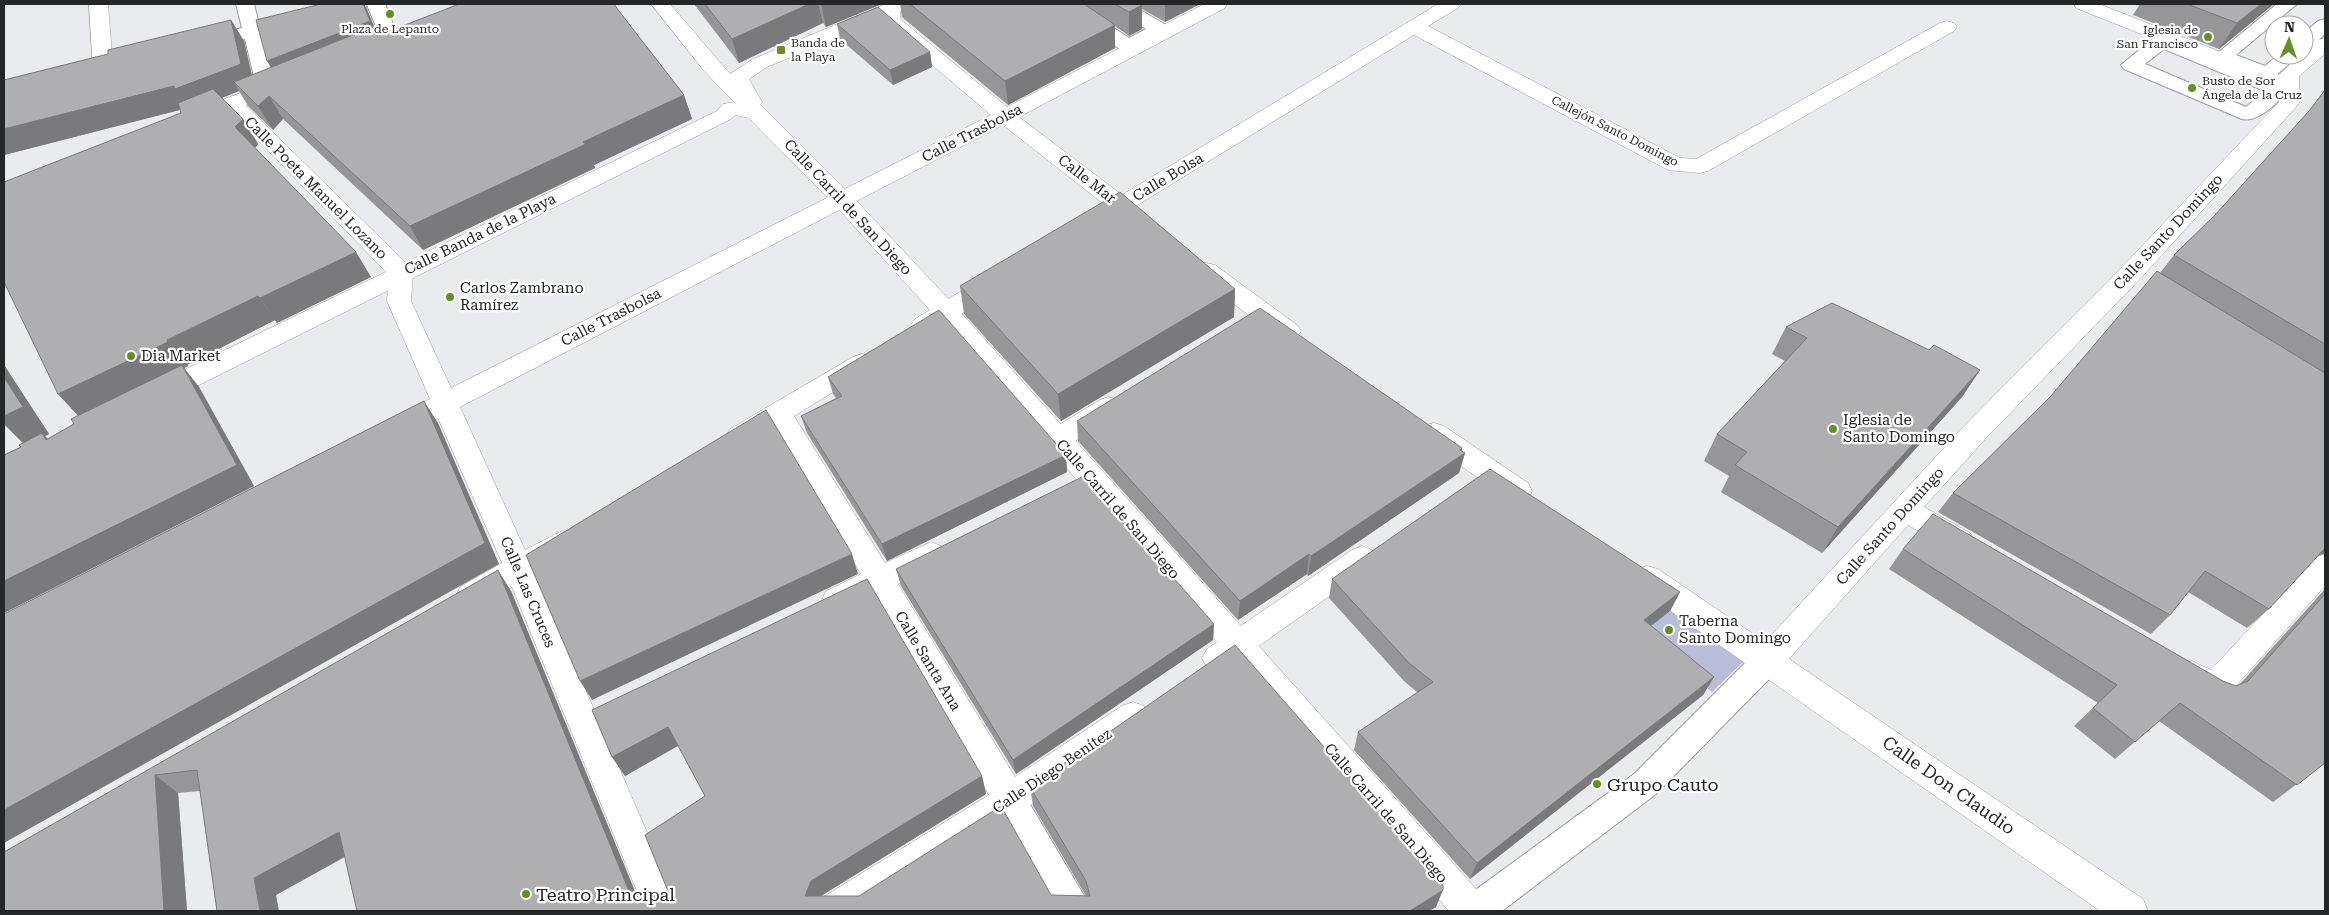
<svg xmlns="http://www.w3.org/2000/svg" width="2329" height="915" viewBox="0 0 2329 915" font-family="'Roboto Serif',serif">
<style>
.green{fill:#babdda}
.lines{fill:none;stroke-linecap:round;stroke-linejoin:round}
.pedestrian-casing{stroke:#9c9da0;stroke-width:2}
.minor-casing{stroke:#9c9da0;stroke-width:1}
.tertiary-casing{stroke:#9c9da0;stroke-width:1}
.pedestrian{fill:#fff;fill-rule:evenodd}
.minor{fill:#fff;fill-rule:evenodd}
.tertiary{fill:#fff;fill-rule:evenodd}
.wall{fill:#969699}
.shaded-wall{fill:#7a7a7d}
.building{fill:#afafb2;stroke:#7a7a7d}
.poi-dot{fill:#629025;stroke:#fff;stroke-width:2}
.labels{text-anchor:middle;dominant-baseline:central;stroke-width:4.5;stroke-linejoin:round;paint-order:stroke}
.far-poi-label{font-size:12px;fill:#252627;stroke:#fff;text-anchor:start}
.far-street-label{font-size:12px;fill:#252627;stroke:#fff}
.street-label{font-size:15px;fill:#252627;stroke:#fff}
.poi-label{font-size:15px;fill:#252627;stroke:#fff;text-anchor:start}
.near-poi-label{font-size:18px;fill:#252627;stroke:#fff;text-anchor:start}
.near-street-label{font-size:18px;fill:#252627;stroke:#fff}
</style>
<rect width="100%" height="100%" fill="#eaebee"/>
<path class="green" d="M1676,606L1739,652L1743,662L1712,692L1641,634Z"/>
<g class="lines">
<defs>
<path id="pedestrian" d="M236,4H254L259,24L338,4H385L399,39L397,43L390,45L383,43L367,5L365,8L262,34L277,89L274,93L267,95L260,93L257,89L245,39L205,49L198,47L196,43L198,39L242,28Z
M1056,4H1077L1129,38L1146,29L1112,8L1109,4H1130L1166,25L1168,29L1166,33L1128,52L1121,50Z
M2277,4H2297L2236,55L2265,66L2278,55H2300L2271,79L2285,85L2288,89C2279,102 2258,123 2242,119L2124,69L2121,65L2155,37L2162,35L2214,56ZM2164,49L2265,91L2246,107L2145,64Z
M2325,19V34L2311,47L2304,49V33L2318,21Z
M1768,647L1779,651L1783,660L1779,669L1656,794L1502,911H1458L1463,899L1634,774L1757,651Z
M1010,785L1021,789L1086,899L1091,911H1055L994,800L999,789Z"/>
<path id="minor" d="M89,4H108L113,69L110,73L103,75L96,73L93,69Z
M888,4L897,5L900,9V18L905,23L1007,107L1204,4H1227L1225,8L1019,117L1122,195L1438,4H1461L1458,8L1428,26L1680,158L1696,159L1940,23L1947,21L1954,23L1957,27L1954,31L1708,171L1700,173L1668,170L1414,35L1136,206L1146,216L1142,221C1133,224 1127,222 1120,216C1109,223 1102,229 1089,225L1085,220L1089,215L1105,205L1003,125L460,407L525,550L562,531L572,535L577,543L572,551L535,573L681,911H645L512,587C495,597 480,611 460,605L456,596L460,587L502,563L438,418L397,437L387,434L384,427L387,420L430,399L387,301L389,275L222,103L225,99L232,97L239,99L410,267L413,273L411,301L451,388L991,115L883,23C879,17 879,11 883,5Z
M2074,4H2099L2279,75L2300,55H2304V51L2318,40L2325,38V54L2299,76V103L2296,107L2141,278L1987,437L1924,507L1970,533L1975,541L1970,549L1960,553L1950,549L1908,525L1789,659L2143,899L2148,911H2100L1636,587L1632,578L1636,569L1647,566L1658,569L1765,642L1967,423L2123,266L2279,102V89L2076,8Z
M1206,263L1215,265L1297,325L1301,331L1297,337L1288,340L1279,337L1197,277L1194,271L1197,265Z
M994,275L1003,277L1006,283L1003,289L933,331L924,334L915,331L911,325L915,319L985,277Z
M862,354L871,357L875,363L871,369L794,416L885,563L931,542L941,546L946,554L941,562L898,584L1015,777L1122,706L1133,702L1144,706L1149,716L1144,726L1022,811L865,911H815L820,899L989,795L874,596L837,612L826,609L822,600L826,591L861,574L774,428C759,437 747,448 730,443L726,436L730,429L853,357Z
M1109,397L1118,400L1122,407L1118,414L1067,446L1057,449L1047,446L1043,439L1047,432L1100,400Z
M1434,423L1444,426L1528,483L1532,491L1528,499L1518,502L1508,499L1424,440L1420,433L1424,426Z
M1362,546L1372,550L1377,558L1372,566L1229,667L1218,671L1207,667L1202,658L1207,649L1352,550Z
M2325,554V586L2225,698L2214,702L2181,685L2176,675L2181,665L2192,661L2211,670L2315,558Z"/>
<path id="tertiary" d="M651,4H670L730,74L753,59L886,4H911L909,8L767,67L749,79L762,102L761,105L850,194L955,306L1485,899L1490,911H1449L937,318L834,204L749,118L735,115L731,119L167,401L158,404L149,401L145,394L149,387L717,111L723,104L734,102L705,72Z
M278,79L285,81L288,85L285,89L201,124L193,125L185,124L182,119L185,114Z"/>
</defs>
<use href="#pedestrian" class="pedestrian-casing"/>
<use href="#minor" class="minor-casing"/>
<use href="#tertiary" class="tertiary-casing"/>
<use href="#pedestrian" class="pedestrian"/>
<use href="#minor" class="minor"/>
<use href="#tertiary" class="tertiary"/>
</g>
<path class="wall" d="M321,4H364L378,36L619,11L684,95L692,119L594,165L595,168L423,250L283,119L273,130L248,106L239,91L222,98L243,119L258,144L255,148L371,277L277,323L275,320L187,365L188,366L184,368L199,387L254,486L4,613V455L21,447L23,443L4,424V365L49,434L45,436L47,439L74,424L78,416L181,113L180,110L4,155V80L108,54L231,20L244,41L252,75L270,68Z
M694,4H882L826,27L823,23L739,63Z
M900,4H1200L1165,22L1142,9V29L1129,36L1115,26V48L1008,105L902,17Z
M2140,4H2274L2219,49L2133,15Z
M837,24L930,52L932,67L893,85L840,39Z
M2325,90V553L2319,555L2269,609L2247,628L2188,592L2170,615L2151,634L1938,512L1953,493L2050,397L2160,273L2174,255L2215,215L2309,111Z
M960,286L1235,289L1234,317L1061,421L964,314Z
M1786,327L1929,350L1980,370L1962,397L1822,553L1721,492L1729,476L1704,461L1717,434L1785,361L1772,354Z
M828,377L1066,455L1067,472L887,561L807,433L801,416L836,398L833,394Z
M1077,421L1462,448V451L1465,453L1459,473L1308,576L1307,574L1238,620L1078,441Z
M1903,549L2223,681L2236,686L2240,684L2325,589V763L2273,802L2159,721L2115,759L2074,726L2098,703L1889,569Z
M896,569L1214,624L1213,640L1016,774L901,586Z
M1332,579L1680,592L1670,611L1651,626L1714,677L1703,695L1470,879L1354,750L1358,732L1418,693L1404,681L1329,598Z
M511,591L637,896H670L705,796L678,746L625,776L612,757L592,710L982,776L986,794L821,896H1086L1033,806L1030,787L1436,907L1429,911H357L345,857L276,895L200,791L178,793L187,911H4V852Z"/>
<path class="shaded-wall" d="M363,4H364L367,9L378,36L276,76L267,61Z
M809,4H818L823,23L739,63L732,39Z
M821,4H882L826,27Z
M1165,4H1200L1165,22Z
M2261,4H2274L2219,49L2237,23Z
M1142,5V29L1129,36V12Z
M231,20L244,41L254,85L234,82L239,91L189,111L187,108L4,155V129Z
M1115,25V48L1008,105L1005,81Z
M930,52L932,67L893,85L890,70Z
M684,95L692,119L594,165L595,168L423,250L410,226L583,142Z
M269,96L283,119L273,130L258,106Z
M243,119L258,144L251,152L235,127Z
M356,252L371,277L277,323L260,298Z
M1235,289L1234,317L1061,421L1058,394Z
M258,296L275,320L187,365L188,366L184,368L199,387L254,486L4,613V581L81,419L58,394Z
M4,365L49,434L45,436L63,455L25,445L4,424Z
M1980,370L1962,397L1822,553L1838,527Z
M424,401L438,423L499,564L4,843V810Z
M1462,448L1460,456L1465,453L1459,473L1308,576L1311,556Z
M1066,455L1067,472L887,561L882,544Z
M2325,546V553L2314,557Z
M852,554L858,574L592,700L580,681Z
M1309,554L1307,574L1238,620L1240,601Z
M498,570L511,591L643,911L631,896Z
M1680,592L1670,611L1634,639L1644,620Z
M1214,624L1213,640L1016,774L1013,760Z
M1714,677L1703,695L1470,879L1477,863Z
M668,727L679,745L625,776L612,757Z
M155,775L178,793L187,911H164Z
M982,776L986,794L819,897L805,896L811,881Z
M339,832L358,849L276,895L279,911H260L254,878Z
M1443,890L1436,907L1429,911H1410Z"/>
<path class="building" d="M321,4H363L370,21L267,61L256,20Z
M459,4H614L619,11L684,95L583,142L586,144L410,226L269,96L258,106L234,82L373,27L377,36Z
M705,4H809L732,39Z
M910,4H1084L1115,25L1005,81Z
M1115,4H1139L1142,5L1129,12Z
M2187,4H2261L2237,23Z
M878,7L930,52L890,70L837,24Z
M231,20L241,64L175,89L174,86L4,129V80L108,54V50Z
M213,89L243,119L235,127L356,252L260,298L258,296L167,340L168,342L58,394L4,282V182L181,113L178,103Z
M2325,90V344L2174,255L2215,215L2309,111Z
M1120,192L1235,289L1058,394L960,286Z
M2157,271L2325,373V548L2269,609L2205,571L2170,615L1953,493L2050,397Z
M1832,303L1929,350L1934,345L1980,370L1838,527L1735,465L1747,452L1717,434L1807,338L1786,327Z
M1260,308L1462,448L1460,450L1465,453L1311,556L1309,554L1240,601L1077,421Z
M939,310L1066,455L882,544L801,416L842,396L828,377Z
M182,365L237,465L4,581V455L21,447L19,445L42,433L46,440L74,424L71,419Z
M4,377L23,407L4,416Z
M424,401L485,543L4,810V614Z
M766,410L852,554L580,681L526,555Z
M1490,469L1680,592L1644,620L1714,677L1477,863L1358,732L1433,682L1409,663L1332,579Z
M1084,476L1214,624L1013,760L896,569Z
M1933,514L2223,681L2236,686L2248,681L2325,594V763L2297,785L2180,703L2135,742L2093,708L2117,685L1903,549Z
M498,570L631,896H670L645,835L705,796L668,727L612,757L592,710L867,579L982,776L811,881L805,896H859L1001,806L1051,895L1090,896L1086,881L1030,787L1235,645L1443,883V890L1410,911H357L339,832L254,878L260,911H217L197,770L155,775L164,911H4V852Z"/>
<g class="poi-dot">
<circle cx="390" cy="14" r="5"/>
<circle cx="2208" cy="37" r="5"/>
<rect x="776" y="45" width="10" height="10" rx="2.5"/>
<circle cx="2192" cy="88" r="5"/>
<circle cx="450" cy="297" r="5"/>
<circle cx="131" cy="356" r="5"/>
<circle cx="1833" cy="429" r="5"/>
<circle cx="1669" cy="630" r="5"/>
<circle cx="1597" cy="784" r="5"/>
<circle cx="526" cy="894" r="5"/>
</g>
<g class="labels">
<g class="far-poi-label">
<text x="390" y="29" text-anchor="middle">Plaza de Lepanto</text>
<text x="2198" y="30" text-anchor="end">Iglesia de<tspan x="2198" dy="14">San Francisco</tspan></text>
<text x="791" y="43">Banda de<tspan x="791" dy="14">la Playa</tspan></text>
<text x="2202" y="81">Busto de Sor<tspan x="2202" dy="14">Ángela de la Cruz</tspan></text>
</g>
<g class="far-street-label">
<text transform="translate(1615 131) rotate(27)">Callejón Santo Domingo</text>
</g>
<g class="street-label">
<text transform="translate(972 133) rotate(-27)">Calle Trasbolsa</text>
<text transform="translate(1168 177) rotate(-31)">Calle Bolsa</text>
<text transform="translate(1087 179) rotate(38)">Calle Mar</text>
<text transform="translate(316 188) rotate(45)">Calle Poeta Manuel Lozano</text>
<text transform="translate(848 207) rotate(47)">Calle Carril de San Diego</text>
<text transform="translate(2168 232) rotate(-47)">Calle Santo Domingo</text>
<text transform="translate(480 234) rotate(-26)">Calle Banda de la Playa</text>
<text transform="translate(611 317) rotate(-27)">Calle Trasbolsa</text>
<text transform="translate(1118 509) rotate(49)">Calle Carril de San Diego</text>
<text transform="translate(1890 526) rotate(-48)">Calle Santo Domingo</text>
<text transform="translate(528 592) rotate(67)">Calle Las Cruces</text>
<text transform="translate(928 661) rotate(59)">Calle Santa Ana</text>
<text transform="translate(1052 771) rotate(-34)">Calle Diego Benítez</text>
<text transform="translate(1386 813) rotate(49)">Calle Carril de San Diego</text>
</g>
<g class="poi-label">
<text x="460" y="288">Carlos Zambrano<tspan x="460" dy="17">Ramírez</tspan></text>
<text x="141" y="356">Dia Market</text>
<text x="1843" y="420">Iglesia de<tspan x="1843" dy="17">Santo Domingo</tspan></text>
<text x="1679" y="621">Taberna<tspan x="1679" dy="17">Santo Domingo</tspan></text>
</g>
<g class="near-poi-label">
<text x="1607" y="784">Grupo Cauto</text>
<text x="536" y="894">Teatro Principal</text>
</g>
<g class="near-street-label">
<text transform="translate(1949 785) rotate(35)">Calle Don Claudio</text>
</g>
</g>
<rect width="2329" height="915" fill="none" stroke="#252627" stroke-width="10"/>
<g transform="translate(2289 40) rotate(2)"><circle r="24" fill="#ffffff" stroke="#a8a8a9"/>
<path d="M0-4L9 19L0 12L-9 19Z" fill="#629025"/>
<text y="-8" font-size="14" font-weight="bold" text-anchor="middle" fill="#252627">N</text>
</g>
</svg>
